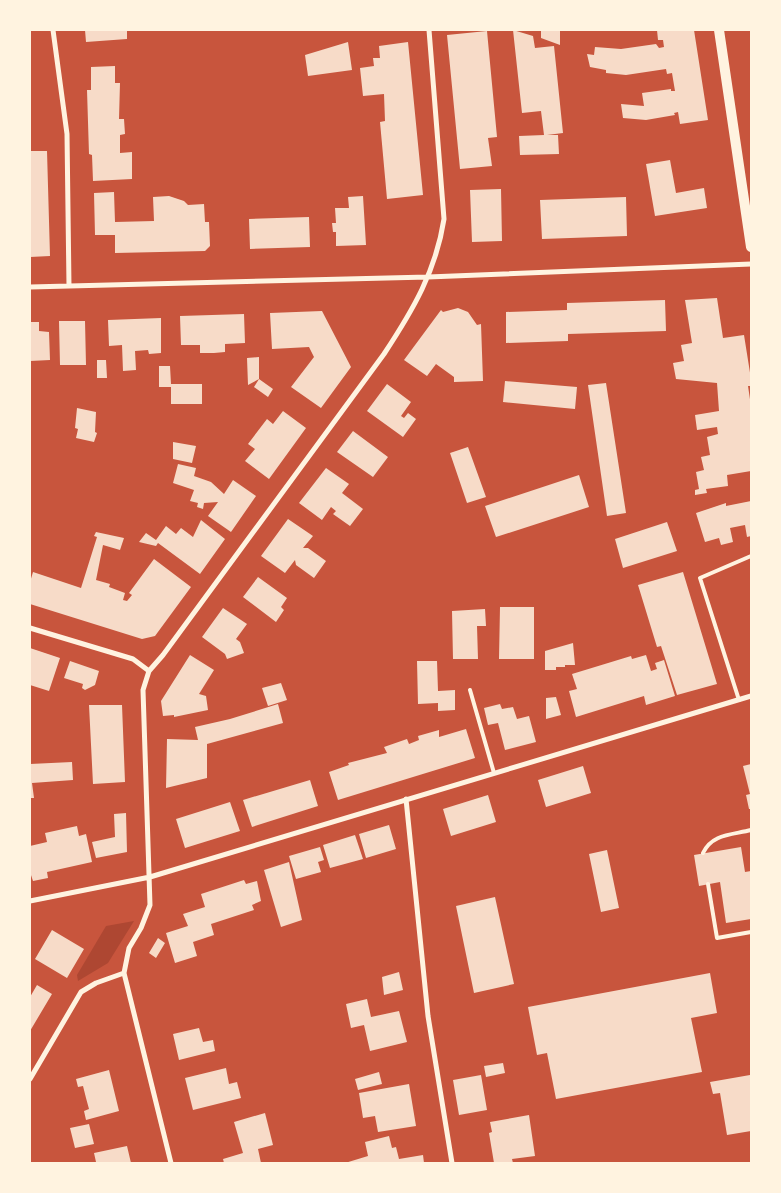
<svg xmlns="http://www.w3.org/2000/svg" width="781" height="1193" viewBox="0 0 781 1193" font-family="Lato,sans-serif">
<style>
.green{fill:#ae4732}
.building{fill:#f7dbc8}
.lines{fill:none;stroke-linecap:round;stroke-linejoin:round}
.service{stroke:#fff3e0;stroke-width:4}
.minor{stroke:#fff3e0;stroke-width:5}
.secondary{stroke:#fff3e0;stroke-width:10}
</style>
<rect width="100%" height="100%" fill="#c8553d"/>
<path class="green" d="M134,921L108,963L78,981L77,975L106,926Z"/>
<path class="building" d="M85,30H127V39L86,42Z
M513,30L533,36L535,48L554,46L563,133L547,135H558L559,154L520,155L519,136L544,135L541,111L522,113Z
M541,30H560V45L541,38Z
M657,30H694L708,120L680,124L678,112L674,113L675,115L646,120L623,118L621,104L644,106L642,93L671,89V91H675L672,73L667,74L666,69L626,75L606,73V70L590,67L587,54L594,55L595,47L621,49L656,44L659,48L664,47L663,40H658Z
M487,31L497,137L488,138L492,166L460,169L447,35Z
M348,42L352,70L308,76L305,55Z
M408,42L423,195L387,199L380,122L385,121L384,94L363,96L360,68L374,66L373,58H380L379,46Z
M115,66V83H120L119,119H124L125,134L120,135V153L132,152V179L93,181L92,155L89,154L87,90H91V67Z
M30,151H47L50,256L30,257Z
M670,160L676,193L704,188L707,208L655,216L646,164Z
M501,189L502,241L472,242L470,190Z
M114,192L115,222L154,221L153,197L169,196L184,201L188,205L204,204L205,222H209L210,246L205,251L115,253V235H95L94,193Z
M363,196L366,245L336,246V232H333L332,223H336L335,208H349L348,197Z
M626,197L627,236L542,239L540,200Z
M309,217L310,247L250,249L249,219Z
M717,298L723,338L744,335L751,379V386H748L751,406V471L727,475L728,486L706,489L707,493L695,495V490L699,489L696,472L704,470L701,457L710,455L707,437L718,434L717,427L697,430L695,415L719,411L717,383L676,379L673,363L684,361L681,345L692,343L685,300Z
M665,300L666,331L568,334V341L506,343V312L567,310V303Z
M458,308L468,312L477,325L481,324L483,381L454,382V377L436,364L427,376L404,360L441,310L443,312Z
M322,311L351,367L321,408L291,387L314,357L309,347L272,349L270,313Z
M244,314L245,343L225,344V352L214,353H200V345H181L180,316Z
M161,318V353L149,354L148,350L135,351L136,370L123,371L122,345L109,346L108,320Z
M59,321H85L86,365H60Z
M30,322H39V331L49,332L50,360L30,361Z
M259,357V379L273,389L268,397L254,387L259,379L248,385L247,358Z
M97,360H106L107,378H97Z
M159,366H170L171,384H202V404H171V387H159Z
M505,381L577,387L575,409L503,402Z
M606,383L626,513L607,516L588,385Z
M387,384L411,402L401,416L404,418L408,413L416,419L403,437L367,411Z
M77,408L96,412L95,432L97,433L94,442L76,438L78,429L75,428Z
M283,411L306,428L269,479L245,461L255,449L248,444L267,419L273,424Z
M353,431L388,457L373,477L337,452Z
M173,442L196,446L192,463L173,459Z
M468,447L486,497L467,503L450,453Z
M178,464L196,468L194,476L211,482L224,494L233,480L256,496L231,532L208,516L218,502L204,503L203,509L197,507L198,503L190,501L194,490L173,483Z
M326,468L349,484L342,493L363,509L350,526L333,514L336,511L331,507L322,520L299,503Z
M579,475L589,507L496,537L485,506Z
M751,501V536L747,537L745,525L730,528L733,542L721,545L719,538L705,542L696,513L726,503V506Z
M288,519L313,536L303,548H308L326,561L314,578L296,565L295,560L285,573L261,556Z
M201,520L225,539L200,574L158,543L156,546L139,542L146,533L156,540L166,526L176,534L181,528L193,537Z
M667,522L677,551L623,568L615,539Z
M96,532L124,538L120,550L103,545L96,580L110,584L109,587L125,593L123,600L127,601L132,595L129,593L154,559L191,587L155,636L142,639L30,604V582L33,572L81,588L97,537L94,536Z
M683,572L717,684L677,695L661,646L657,647L638,585Z
M258,577L287,598L281,607L284,610L276,622L243,597Z
M500,607H534V659H499Z
M223,608L247,624L236,639L240,642L244,653L227,659L225,654L202,637Z
M485,609L486,626H477L478,659H453L452,611Z
M573,643L575,665H565V667H556V670H545V651Z
M30,648L60,658L49,691L30,685Z
M190,655L214,670L199,694L206,696L208,710L174,717V715L163,716L161,701Z
M646,655L651,671L657,669L655,663L664,660L675,696L646,705L644,696L576,717L569,691L577,689L572,674L631,656L632,659Z
M70,661L99,671L95,685L85,690L82,688L83,684L64,678Z
M417,661H437L438,691L455,690V710L438,711V703L418,704Z
M281,683L287,700L268,706L262,688Z
M556,697L561,715L546,719V698Z
M278,704L283,723L207,744V778L166,788L167,739L198,740L195,727L230,719Z
M500,704L502,709L513,707L517,719L529,716L536,742L505,750L498,723L488,725L484,708Z
M89,705H122L125,782L93,784Z
M466,729L475,758L338,800L329,772L349,765L348,763L387,753L384,747L407,739L409,744L419,740L418,736L439,730V737Z
M72,762L73,780L32,783L34,798H30V764Z
M751,764V809H749L746,795L750,794L743,766Z
M583,766L591,793L546,807L538,780Z
M310,780L318,806L252,827L243,800Z
M488,795L496,822L451,836L443,809Z
M230,802L240,831L185,848L176,819Z
M126,813L127,852L96,858L92,842L115,837L114,814Z
M389,825L396,849L366,858L359,834Z
M77,826L79,836L86,834L92,862L47,872L48,878L33,881L30,872V846L47,842L45,833Z
M355,835L363,859L330,868L323,845Z
M320,847L324,860L318,862L321,872L296,879L289,856Z
M741,847L745,872L751,871V919L726,923L720,882L699,886L694,855Z
M607,850L619,908L601,912L589,854Z
M289,862L302,920L281,927L264,870Z
M244,880L246,884L257,881L261,901L252,905L254,910L211,924L214,935L193,942L197,956L175,963L166,933L188,926L183,914L205,907L201,894Z
M495,897L514,984L474,993L456,906Z
M52,930L84,949L67,978L35,959Z
M158,938L165,943L156,958L149,953Z
M399,972L403,990L384,995L382,977Z
M710,973L717,1013L691,1018L702,1072L556,1099L547,1053L537,1055L528,1007Z
M37,985L52,994L30,1031V997Z
M367,999L371,1017L399,1011L407,1042L370,1051L364,1025L351,1028L346,1004Z
M199,1028L203,1042L213,1040L215,1051L179,1060L173,1034Z
M503,1063L505,1073L486,1077L484,1066Z
M226,1068L229,1084L237,1082L241,1098L193,1110L185,1078Z
M109,1070L119,1111L86,1120L84,1111L89,1109L86,1098L83,1086L78,1087L76,1079Z
M379,1072L382,1084L358,1090L355,1079Z
M481,1075L487,1110L459,1115L453,1080Z
M750,1075L751,1131L727,1135L720,1093L713,1094L710,1082Z
M409,1084L416,1126L378,1132L375,1116L363,1118L359,1093Z
M265,1113L273,1145L258,1149L261,1163H224L223,1159L243,1153L234,1122Z
M529,1115L535,1156L512,1159L513,1163H494L489,1133L492,1132L490,1122Z
M89,1124L94,1144L75,1148L70,1128Z
M389,1136L392,1148L396,1147L399,1159L423,1155L424,1163H345L368,1156L365,1142Z
M127,1146L131,1163L96,1162L94,1153Z"/>
<g class="lines">
<path class="service" d="M470,690L494,773
M739,700L700,578L751,556
M703,853C712,834 731,835 751,830
M708,884L717,938L751,932"/>
<path class="minor" d="M53,30L67,134L69,286
M30,287L428,277L751,264
M30,628L133,659L149,671
M406,799L428,1016L452,1163
M30,901L150,877L751,696
M30,1079L81,992L96,983L124,973
M171,1163L124,973L129,948L141,928L150,905L143,690L149,671L163,655L384,354C413,310 436,271 444,219L429,30"/>
<path class="secondary" d="M719,30L751,247"/>
</g>
<rect width="781" height="1193" fill="none" stroke="#fff3e0" stroke-width="62"/>
</svg>
